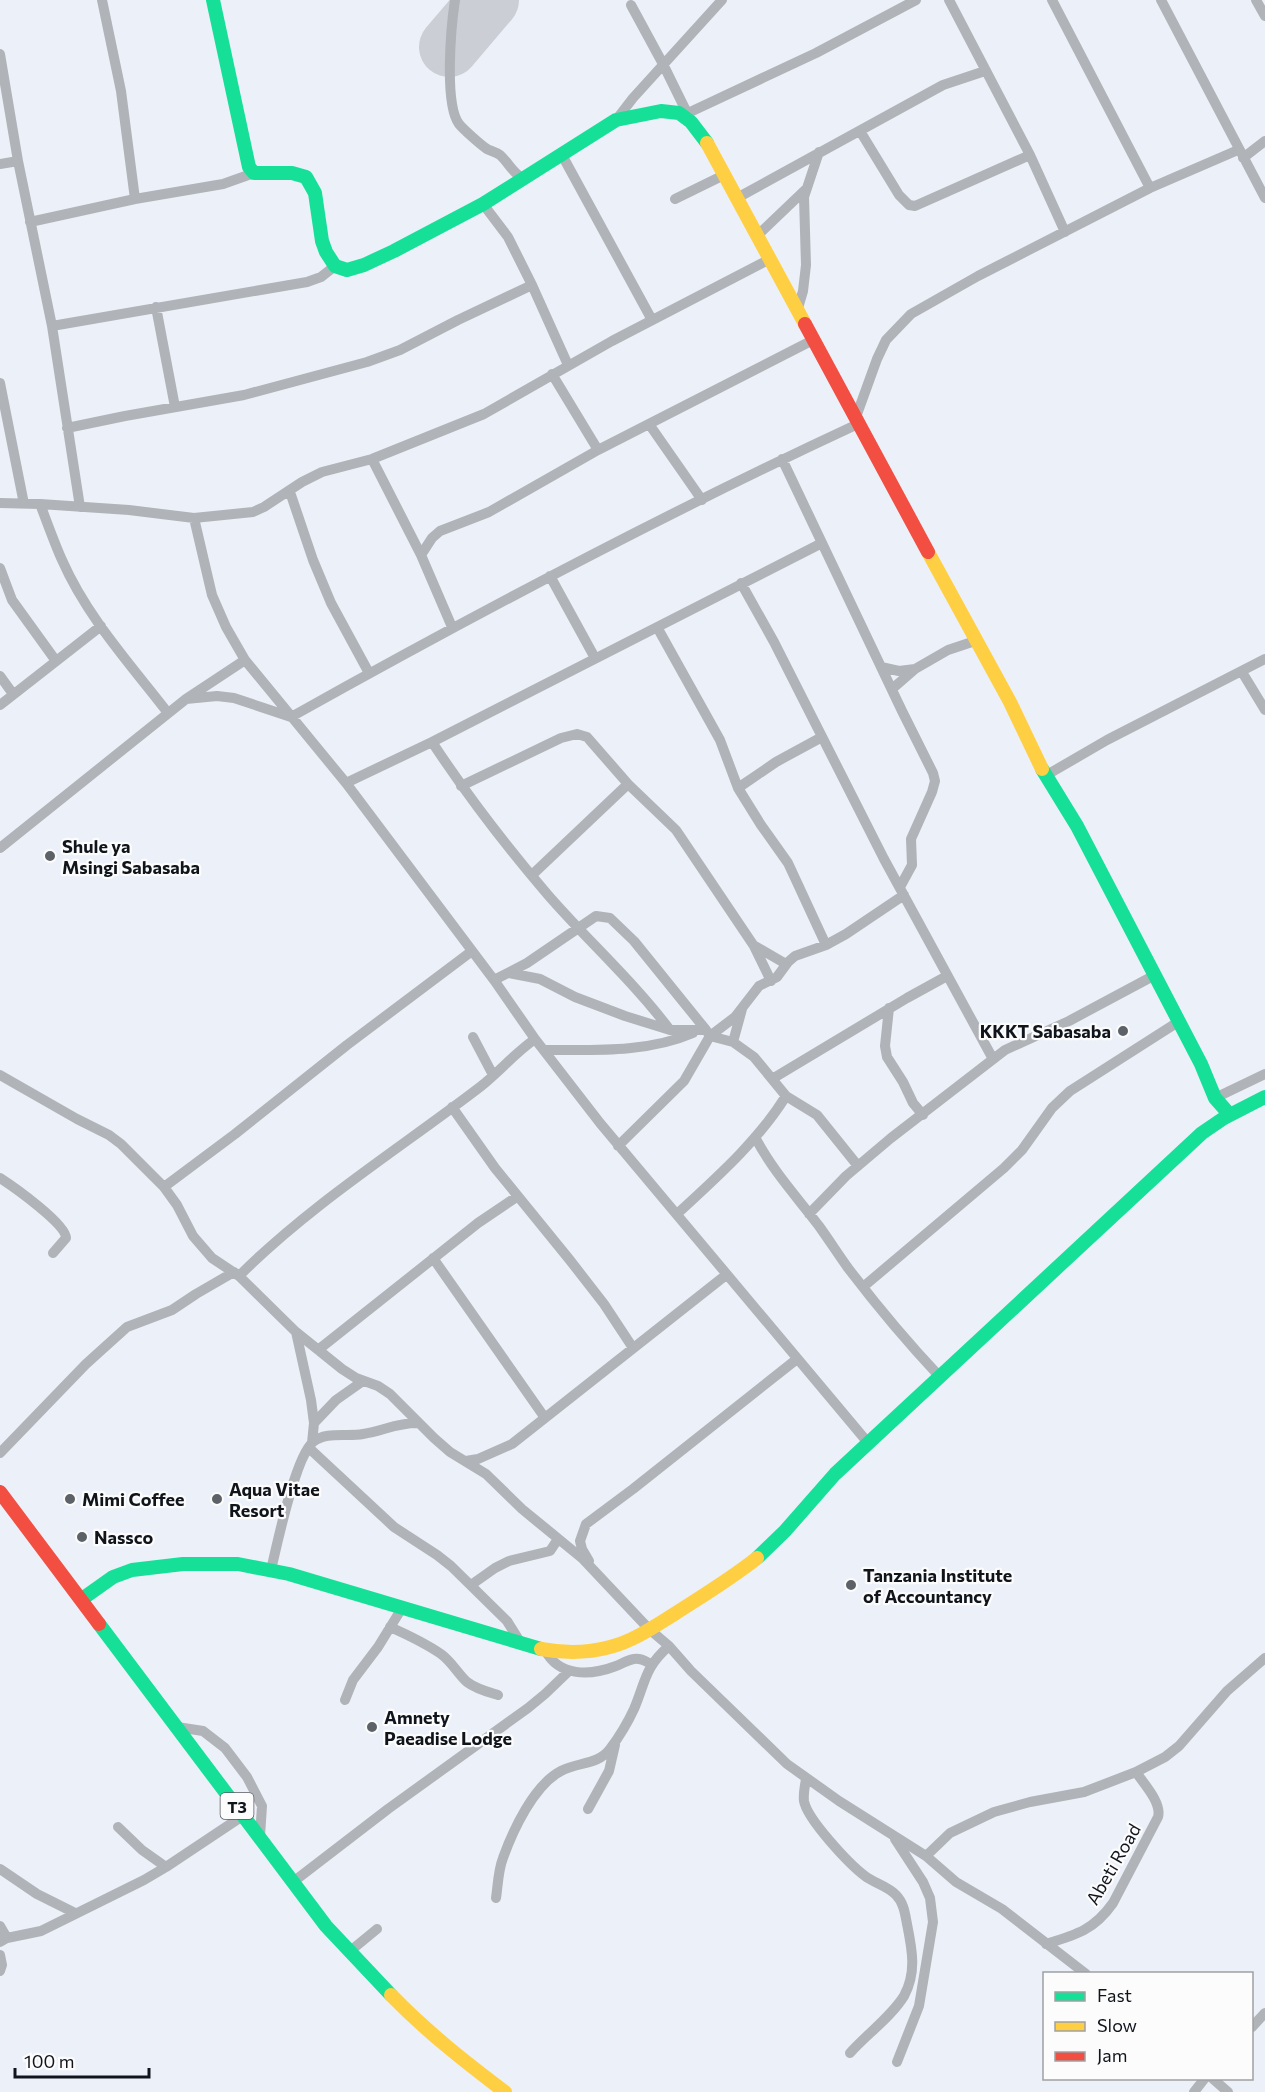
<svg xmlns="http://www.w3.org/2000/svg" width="1265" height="2092" viewBox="0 0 1265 2092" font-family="Commissioner,sans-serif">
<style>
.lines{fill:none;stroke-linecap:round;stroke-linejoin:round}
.runway{stroke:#ccced5;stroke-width:60}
.street{stroke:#b0b3b7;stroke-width:10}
.fast{stroke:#16e098;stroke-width:14}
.slow{stroke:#ffcf43;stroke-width:14}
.jam{stroke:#f24e42;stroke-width:14}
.poi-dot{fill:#5d6269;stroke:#fcfcfc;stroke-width:2}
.labels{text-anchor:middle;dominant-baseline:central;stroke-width:4.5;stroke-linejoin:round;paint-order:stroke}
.shield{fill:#fcfcfc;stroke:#575a5f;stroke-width:1.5}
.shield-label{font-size:16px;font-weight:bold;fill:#10151c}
.poi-label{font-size:18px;font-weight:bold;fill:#10151c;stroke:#fcfcfc;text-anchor:start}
.street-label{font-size:18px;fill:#10151c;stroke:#fcfcfc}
</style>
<rect width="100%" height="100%" fill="#ecf0f8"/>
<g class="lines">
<path class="runway" d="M449,47L489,0"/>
<path class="street" d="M102,0L121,91L135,199
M455,0C451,26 444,104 459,124C464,130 481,145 487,149C491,151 496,152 500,155C508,162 512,172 522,178
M949,0L1030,155L1065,232
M1052,0L1150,188
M1161,0L1265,198
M1256,0L1265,16
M631,5L663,64L690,119
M0,54L18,161L52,326L80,507
M688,113L816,53L916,0
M616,120L633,98L722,0
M860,131L899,195L909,205L915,206L1030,155
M562,155L652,320
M1243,158L1265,141
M0,164L18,161
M737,198L943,85L985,71
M675,199L724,175
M483,204L508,237L532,285L568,365
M30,222L135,199L223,184L254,173
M758,235L805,190
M156,307L175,407
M798,308L803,291L806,265L804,197L819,152
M52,326L307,282L321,277L335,266
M552,374L598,450
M0,383L24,504
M856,417L877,359L886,340L911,314L978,276L1150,188L1238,150
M649,424L702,500
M67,428L125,416L244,395L367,362L400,350L458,320L532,285
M372,459L421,555L452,627
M782,459L902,711L933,773L935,781L932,792L911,839L912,865L900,887
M290,492L313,560L331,603L369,673
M0,503L40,504L129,510L194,518L253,512L264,507L302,482L322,472L372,459L484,414L612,341L770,259
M40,504C47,522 54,542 62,560C87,617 131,665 168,713
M194,518L212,595L226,627L245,660L346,783L494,980L535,1039L600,1123L869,1444
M421,555L432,538L440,531L489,512L598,450L813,340
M0,568L12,600L56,661
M550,576L595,658
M741,583L774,642L884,859L993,1059
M657,627L720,740L738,788L761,825L788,863L826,945
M881,667L899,671L915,669L948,650L975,641
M1242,672L1265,710
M0,676L13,694
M892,689L915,669
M186,699L217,696L234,698L291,717C477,613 666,513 860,423
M0,705L101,626
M432,742C467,795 506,846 548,895C588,941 633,981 670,1030
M1045,776L1107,740L1265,659
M346,783L432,742L822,543
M461,786L561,738L577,734L587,737L628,784L676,830L754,946L771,981
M738,788L776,762L822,737
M0,848L186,699L245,660
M533,874L628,784
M755,946L786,964
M509,973L540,979L575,997L625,1016L670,1030H706
M494,980L527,963L596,916L610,918L634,941L706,1030L710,1036L733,1042L754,1057L786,1096L817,1115L858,1166
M889,1008L885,1046L887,1057L903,1082L913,1103L923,1115
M473,1037L493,1075
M733,1042L742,1009
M545,1050C594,1050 647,1053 693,1033
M0,1075L77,1119L109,1135L121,1144L164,1187L177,1205L193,1236L212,1258L239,1276L296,1332L342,1369L356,1378L378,1386L390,1394L434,1438L450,1452L486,1474L522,1509L583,1559L649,1629L669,1646L691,1671L787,1764L839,1801L926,1856L956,1882L1002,1909L1086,1974
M772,1079L907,998L947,976
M1215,1098L1265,1074
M452,1107L495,1168L569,1259L604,1304L633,1348
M755,1137C772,1170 797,1197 819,1226C829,1240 838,1254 848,1268C877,1306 908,1343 940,1377
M618,1146L684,1081L710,1036L735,1017L759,986L777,977L788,962L795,956L826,945L846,934L904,895
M0,1178C14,1187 66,1224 66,1238L53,1253
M164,1187L235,1134L347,1045L472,951
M677,1214C716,1178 758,1141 786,1096
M809,1214L846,1176L891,1138L1005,1050L1069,1021L1155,975
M433,1258L545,1418
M239,1276C311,1204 399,1149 480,1087C499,1072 515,1053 535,1039
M863,1287L1004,1168L1022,1150L1052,1108L1070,1091L1178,1022
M296,1332L311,1400L314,1423
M318,1350L478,1223L518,1196
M312,1443L314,1423L336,1400L363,1381
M309,1448L394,1527L437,1555L451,1566L507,1621L522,1645
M0,1453L86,1364L127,1327L172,1310L196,1294L234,1272
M466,1461L478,1459L512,1444L726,1275
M589,1561L582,1549L580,1541L586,1524L633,1489L797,1359
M271,1570C277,1545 295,1457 313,1442C326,1431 347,1437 363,1434C383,1431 396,1423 417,1423
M471,1585L495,1568L509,1561L550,1551L558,1539
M390,1627C408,1635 425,1643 441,1654C452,1662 458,1674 467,1682C476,1689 488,1692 498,1695
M545,1650C559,1677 590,1676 616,1666C622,1664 627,1660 634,1659C641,1658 645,1661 651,1664
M345,1700L353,1680L378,1647L402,1608
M177,1727L203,1731L225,1748L247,1777L262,1806L260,1836
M806,1779C805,1786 803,1794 804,1801C807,1819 849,1864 865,1876C874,1883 888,1886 896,1895C904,1903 905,1914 907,1924C912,1949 917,1972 904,1996C891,2017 867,2034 850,2053
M588,1809L609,1771L615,1745
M118,1827L142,1850L166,1867
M895,1839L923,1882L930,1898L933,1922L919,2006L897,2062
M926,1856L950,1833L994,1812L1030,1802L1084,1792L1136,1772L1165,1757L1179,1746L1227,1691L1265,1658
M0,1869L37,1894L75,1913
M293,1882L388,1809L528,1708L545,1694L569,1671
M496,1898C498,1885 498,1871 503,1858C513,1830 534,1785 561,1771C578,1762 598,1765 610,1749C619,1737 628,1722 634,1709C646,1681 644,1668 669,1646
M0,1926L7,1938
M0,1942L7,1938L41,1931L144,1880L166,1867L244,1815
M1046,1944C1076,1935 1094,1930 1113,1903L1158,1817C1162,1803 1144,1784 1136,1772
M349,1952L377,1929
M0,1955L2,1965L0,1971
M1252,2027L1265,2013
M1212,2078L1228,2092
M1194,2092L1205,2078"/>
<path class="fast" d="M213,0L249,167L254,173H292L306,177L315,193L322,241L326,252L335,266L347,270L364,265L394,251L483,204L616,120L661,111L679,113L691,122L707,143
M1042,769L1077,826L1201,1064L1215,1098L1230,1115
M757,1558L785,1531L835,1474L1202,1133L1224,1118L1265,1097
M82,1599L113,1577L132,1570L183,1564H238L289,1574L541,1649
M99,1624L326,1926L391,1995"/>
<path class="slow" d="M707,143L805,324
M928,552L1010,702L1042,769
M541,1649C563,1653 588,1653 610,1647C634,1641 655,1626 676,1613C704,1595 732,1578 757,1558
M391,1995C427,2032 464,2061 505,2092"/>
<path class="jam" d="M805,324L928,552
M0,1492L99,1624"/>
</g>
<g class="poi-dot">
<circle cx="50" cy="856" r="6"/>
<circle cx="1123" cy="1031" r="6"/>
<circle cx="70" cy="1499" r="6"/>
<circle cx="217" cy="1499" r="6"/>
<circle cx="82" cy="1537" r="6"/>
<circle cx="851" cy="1585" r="6"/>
<circle cx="372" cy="1727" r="6"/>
</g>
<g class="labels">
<rect class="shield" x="220.5" y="1793" width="33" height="26" rx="4.5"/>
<g class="shield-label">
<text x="237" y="1806">T3</text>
</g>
<g class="poi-label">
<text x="62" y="846">Shule ya<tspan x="62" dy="21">Msingi Sabasaba</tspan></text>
<text x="1111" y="1031" text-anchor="end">KKKT Sabasaba</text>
<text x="229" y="1489">Aqua Vitae<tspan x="229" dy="21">Resort</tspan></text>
<text x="82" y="1499">Mimi Coffee</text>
<text x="94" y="1537">Nassco</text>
<text x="863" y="1575">Tanzania Institute<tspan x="863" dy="21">of Accountancy</tspan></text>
<text x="384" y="1717">Amnety<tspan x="384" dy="21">Paeadise Lodge</tspan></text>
</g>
<g class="street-label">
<text transform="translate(1113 1864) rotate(-60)">Abeti Road</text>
</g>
</g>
<rect x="1043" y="1972" width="210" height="108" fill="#fcfcfc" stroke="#9ea0a2" stroke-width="1.5"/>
<rect x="1055" y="1992" width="30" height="9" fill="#16e098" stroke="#9ea0a2" stroke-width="1.5"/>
<text x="1097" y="2002" font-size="18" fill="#10151c">Fast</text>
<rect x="1055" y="2022" width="30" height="9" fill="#ffcf43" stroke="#9ea0a2" stroke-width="1.5"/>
<text x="1097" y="2032" font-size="18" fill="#10151c">Slow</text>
<rect x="1055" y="2052" width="30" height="9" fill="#f24e42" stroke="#9ea0a2" stroke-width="1.5"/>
<text x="1097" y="2062" font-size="18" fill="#10151c">Jam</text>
<path d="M15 2068v9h134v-9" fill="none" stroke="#10151c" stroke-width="3"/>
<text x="24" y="2068" font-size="18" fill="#10151c" stroke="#fcfcfc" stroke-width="4.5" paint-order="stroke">100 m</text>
</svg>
